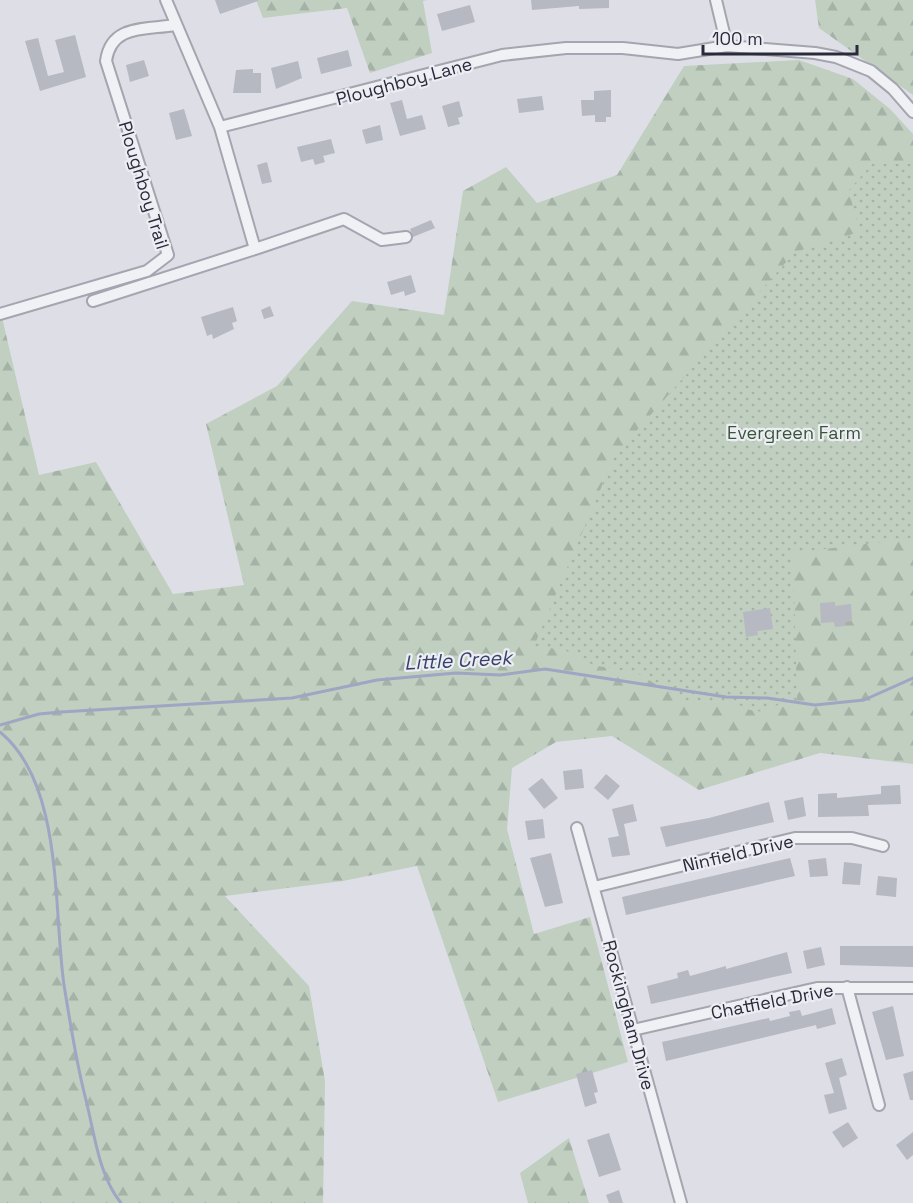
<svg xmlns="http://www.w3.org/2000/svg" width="913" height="1203" viewBox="0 0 913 1203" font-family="'Space Grotesk',sans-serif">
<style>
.forest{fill:url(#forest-firs)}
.park{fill:url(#park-dots)}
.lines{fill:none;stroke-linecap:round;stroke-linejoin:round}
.stream{stroke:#9da6c2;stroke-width:3}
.building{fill:#b6b8c2}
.minor-casing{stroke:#a4a5af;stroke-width:14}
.minor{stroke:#f0f1f5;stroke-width:10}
.labels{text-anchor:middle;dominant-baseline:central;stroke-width:4.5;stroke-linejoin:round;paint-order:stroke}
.street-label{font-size:18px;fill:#292b3b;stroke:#edeef4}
.park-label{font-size:18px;fill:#38553a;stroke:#edeef4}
.water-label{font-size:20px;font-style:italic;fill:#38426a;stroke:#edeef4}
</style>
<defs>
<pattern id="forest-firs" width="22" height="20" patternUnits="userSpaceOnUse" patternTransform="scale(1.5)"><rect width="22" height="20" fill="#c0cfc0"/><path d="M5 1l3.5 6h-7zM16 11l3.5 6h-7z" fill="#a5b2a6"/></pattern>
<pattern id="park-dots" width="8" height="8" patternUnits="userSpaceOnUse" patternTransform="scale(1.5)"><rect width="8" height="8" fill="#c0cfc0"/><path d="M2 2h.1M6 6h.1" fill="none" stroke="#a5b2a6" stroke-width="1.8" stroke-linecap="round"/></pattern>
</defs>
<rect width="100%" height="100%" fill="#dedfe6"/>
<path class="forest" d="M256,0H427L423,1L432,53L370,73L347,8L263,18Z
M815,0H913V95L819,28Z
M799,60L853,79L890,109L913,134V764L820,753L699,790L612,736L556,742L512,768L507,829L534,934L590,917L628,1062L498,1102L417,866L343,881L225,896L309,986L325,1081L323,1203H0V309L39,475L96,462L173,594L244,585L206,424L277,386L352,301L444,315L463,191L506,167L537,203L617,175L684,66Z
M569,1138L589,1203H528L520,1173Z"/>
<path class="park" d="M872,164H913V538L793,553L797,699L785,701L764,712L750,710L731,701L699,704L679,698L637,673L598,666L583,661L565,650L534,646L615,455L795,252L859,232L849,190Z"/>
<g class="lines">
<path class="stream" d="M0,725L39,714L61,712L292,698L377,680L456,673L500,675L545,669L726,697L767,698L815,705L864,700L913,678
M0,732C64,784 53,910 64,985C70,1022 76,1061 85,1096C94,1130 98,1175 121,1203"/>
</g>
<path class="building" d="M215,0H258V1L220,14Z
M531,0H609V8L579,9V6L532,10Z
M470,5L475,22L442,31L437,14Z
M75,35L86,77L40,91L25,41L38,38L48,76L64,72L55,40Z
M348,50L352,66L321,74L317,58Z
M144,60L149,76L130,82L126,65Z
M298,61L302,78L276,89L271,68Z
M253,69V73H261V93H233L236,70Z
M611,90V117H606V122H595V115L582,116L581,100H594V91Z
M542,96L544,110L519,113L517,99Z
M402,100L407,119L422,115L426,129L400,136L390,103Z
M459,101L463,116L458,118L460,124L448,127L442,106Z
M184,109L192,136L176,140L169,113Z
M380,125L383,140L366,144L362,130Z
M331,139L335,153L323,156L325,162L315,165L313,159L301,162L297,147Z
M267,162L272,182L262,184L257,165Z
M431,220L435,228L413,237L410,229Z
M411,275L416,292L405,296L404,291L391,295L387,282Z
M270,306L274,316L264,319L261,310Z
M233,307L237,321L232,323L234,329L213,339L212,334L207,336L201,317Z
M835,602V606L851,604L852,621L845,622V626L835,627L834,622L821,623L820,603Z
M770,608L773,629L757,631L758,635L746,637L743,612Z
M582,769L584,788L565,790L563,771Z
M606,774L620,786L608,800L594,788Z
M542,778L558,798L544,809L528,789Z
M900,785L901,804L868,805L869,816L818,817V794L837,793V798L881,794V786Z
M803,797L806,816L788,820L784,801Z
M769,802L774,822L666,847L660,827L709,818Z
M633,804L637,821L624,824L630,855L612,857L608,838L619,836L612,809Z
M543,819L545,838L528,840L525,821Z
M551,853L563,903L545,907L530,858Z
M790,858L795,876L626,915L622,897Z
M826,858L828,876L810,877L808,860Z
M844,862L862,864L860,885L842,884Z
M878,876L897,878L896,897L876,895Z
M840,946H913V967L840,965Z
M821,947L825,965L807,969L803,951Z
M787,952L792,973L651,1004L647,986L678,978L677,973L688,970L690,976L726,966V969Z
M893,1006L904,1056L886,1060L872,1012Z
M832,1008L836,1024L817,1029L816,1025L666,1061L662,1042L769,1018L770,1021L790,1016L789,1012L800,1010L802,1016Z
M842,1058L847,1075L839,1078L847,1109L829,1114L824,1095L834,1093L825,1063Z
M592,1070L598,1092L594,1093L597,1103L585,1107L576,1074Z
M913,1071V1100H910L903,1074Z
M848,1122L858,1138L843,1148L832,1132Z
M913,1132V1155L907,1160L896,1145Z
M609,1133L621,1170L599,1177L587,1140Z
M619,1190L623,1203H609L606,1195Z"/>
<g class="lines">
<defs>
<path id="minor" d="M716,0L727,46
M220,127L502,55L566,48H623L678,54L727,46L815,53L836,57L871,71L893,89L913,112
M255,249L344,219L382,240L406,237
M93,301L255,249L220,127L166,0
M0,314L147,271L168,255L106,61C111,24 146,30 175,25
M577,828L681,1203
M594,887L795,838H852L883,846
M847,987L879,1105
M633,1030L817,988H913"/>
</defs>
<use href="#minor" class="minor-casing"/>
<use href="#minor" class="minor"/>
</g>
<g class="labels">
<g class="street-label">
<text transform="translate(404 81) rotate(-15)">Ploughboy Lane</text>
<text transform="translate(144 185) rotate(73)">Ploughboy Trail</text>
<text transform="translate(738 853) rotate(-13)">Ninfield Drive</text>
<text transform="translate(772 1001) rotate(-11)">Chatfield Drive</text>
<text transform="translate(629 1015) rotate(75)">Rockingham Drive</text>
</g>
<g class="park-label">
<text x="794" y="432">Evergreen Farm</text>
</g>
<g class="water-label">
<text transform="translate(458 660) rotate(-3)">Little Creek</text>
</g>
</g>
<path d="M703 45v9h154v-9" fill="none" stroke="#292b3b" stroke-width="3"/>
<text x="712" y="45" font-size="18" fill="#292b3b" stroke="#edeef4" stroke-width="4.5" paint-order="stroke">100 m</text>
</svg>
